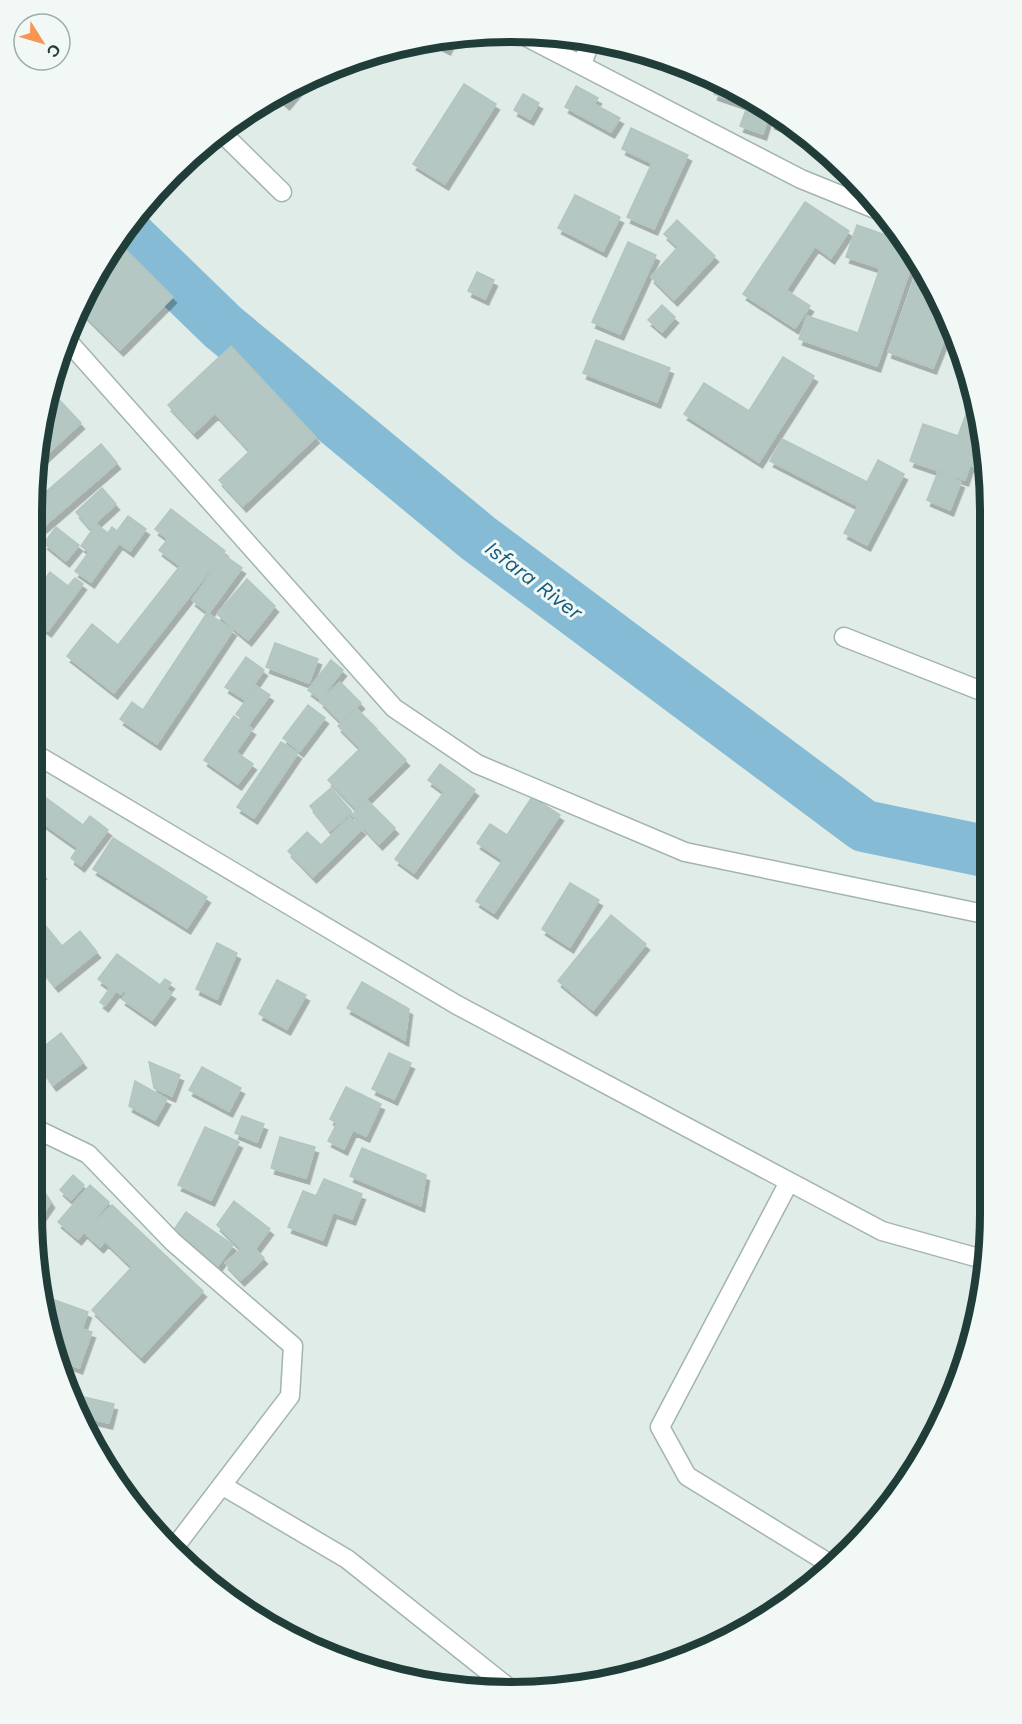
<svg xmlns="http://www.w3.org/2000/svg" width="1022" height="1724" viewBox="0 0 1022 1724" font-family="'Work Sans',sans-serif">
<style>
.lines{fill:none;stroke-linecap:round;stroke-linejoin:round}
.river{stroke:#85bbd4;stroke-width:52}
.building{fill:#b5c7c2;stroke:#b2c6c1;stroke-width:1.5;filter:url(#shadow)}
.minor-casing{stroke:#a3b4b0;stroke-width:21}
.minor{stroke:#fff;stroke-width:18}
.labels{text-anchor:middle;dominant-baseline:central;stroke-width:6;stroke-linejoin:round;paint-order:stroke}
.water-label{font-size:21px;font-style:italic;fill:#175b7c;stroke:#f1f8f6}
.rim{fill:none;stroke:#203d3a;stroke-width:8}
</style>
<defs>
<filter id="shadow"><feDropShadow dx="3.5" dy="6" stdDeviation="0" flood-color="#0004"/></filter>
</defs>
<rect width="100%" height="100%" fill="#e0ece8"/>
<g class="lines">
<path class="river" d="M124,231L223,327L478,538L864,826L989,852"/>
</g>
<path class="building" d="M453,37L447,49L429,40Z
M643,52L678,63L677,67L642,54Z
M308,78L286,104L276,95Z
M718,81L752,99L749,106L714,94Z
M464,84L496,104L445,184L413,164Z
M576,86L598,98L594,104L620,118L611,132L565,107Z
M523,94L539,103L530,119L514,110Z
M747,107L769,115L763,134L740,126Z
M776,111L778,113L804,135L771,123Z
M631,128L688,155L654,229L627,217L652,163L622,149Z
M575,195L620,217L603,251L558,228Z
M805,202L849,231L831,258L815,246L786,290L810,306L795,328L743,294Z
M677,220L715,256L674,300L651,277L678,247L664,234Z
M857,225L905,242L915,255L877,366L799,339L807,316L858,333L880,268L846,257Z
M628,242L656,255L620,334L592,322Z
M125,249L173,297L120,350L80,310L96,278Z
M920,263L926,272L953,335L947,333L933,368L888,352Z
M477,272L494,280L485,299L468,291Z
M662,305L675,317L662,332L648,320Z
M596,340L670,368L657,402L583,373Z
M231,346L316,437L243,506L219,480L250,451L215,413L194,433L168,405Z
M783,357L814,376L759,462L684,414L704,383L749,411Z
M50,390L81,423L44,457L38,451Z
M971,401L977,403L987,466L985,471L970,465L965,480L910,461L923,424L958,436Z
M782,439L867,482L878,460L904,474L867,545L844,533L858,506L770,461Z
M101,444L117,463L43,527L33,515V503Z
M938,472L961,482L950,510L927,500Z
M102,488L116,504L90,528L76,512Z
M171,509L225,551L114,693L67,656L92,624L118,645L180,566L159,550L168,539L155,529Z
M128,516L146,529L130,551L119,543L91,582L75,571L89,552L81,546L96,524L108,533L112,527L117,531Z
M56,527L79,545L66,561L44,543Z
M224,555L242,568L209,613L192,600Z
M50,572L68,586L75,578L83,584L48,631L32,620V597Z
M247,579L275,606L248,640L217,614Z
M207,613L233,630L157,744L120,719L132,702L143,710Z
M275,643L318,659L309,683L266,667Z
M246,657L264,670L244,699L225,687Z
M331,660L343,670L320,699L308,690Z
M340,682L361,703L341,722L320,701Z
M256,686L270,695L249,724L236,714Z
M308,705L325,718L300,751L283,738Z
M357,709L377,729L359,747L338,726Z
M234,716L252,729L236,752L253,764L238,784L204,760Z
M378,731L406,760L356,809L328,780Z
M281,742L298,753L254,818L237,807Z
M440,764L475,790L414,873L395,859L444,792L428,780Z
M331,788L352,812L330,831L310,806Z
M41,794L83,825L90,816L108,830L81,866L71,858L78,848L32,815V806Z
M532,797L560,815L494,913L476,901L503,860L477,843L490,824L507,835Z
M367,800L395,828L379,844L352,815Z
M350,817L362,829L313,877L288,851L307,832L321,845Z
M113,838L207,897L187,928L93,869Z
M32,864L43,873L32,883Z
M570,883L599,900L570,947L542,929Z
M32,909L62,946L80,931L97,952L55,986L32,957Z
M611,915L646,944L593,1010L558,981Z
M217,943L237,953L217,999L196,989Z
M117,954L160,985L165,979L171,983L166,989L172,993L152,1020L122,999L127,993L123,990L121,994L116,991L105,1006L100,1002L110,988L98,979Z
M277,980L306,995L287,1029L259,1014Z
M362,982L409,1009L405,1040L347,1008Z
M61,1033L83,1062L53,1085L32,1056Z
M389,1053L411,1063L394,1099L372,1089Z
M149,1062L180,1075L172,1096L154,1088Z
M202,1067L241,1088L229,1111L189,1090Z
M135,1081L167,1099L155,1120L129,1106Z
M346,1087L381,1104L366,1136L353,1130L344,1149L328,1141L337,1123L330,1119Z
M242,1116L264,1124L257,1142L235,1133Z
M205,1127L239,1142L211,1200L178,1185Z
M280,1137L315,1147L306,1178L271,1168Z
M362,1148L426,1175L421,1206L350,1176Z
M73,1175L84,1185L71,1200L60,1190Z
M324,1179L362,1194L352,1219L333,1212L323,1240L288,1227L303,1191L316,1196Z
M32,1183L44,1191L51,1202L40,1218L32,1212Z
M90,1185L109,1202L78,1239L58,1222Z
M234,1201L270,1229L255,1249L264,1258L241,1280L225,1263L241,1249L217,1225Z
M112,1205L203,1291L141,1357L92,1310L132,1267L105,1241L100,1247L85,1233Z
M186,1212L233,1245L217,1267L171,1234Z
M49,1298L88,1312L82,1329L92,1332L79,1368L56,1359L47,1306Z
M71,1394L114,1404L109,1423L84,1417Z"/>
<g class="lines">
<defs>
<path id="minor" d="M517,32L801,179L885,213
M582,65L591,39
M221,132L282,192
M66,339L394,708L477,764L685,852L989,915
M844,637L989,694
M32,752L457,1005L882,1231L986,1260
M32,1127L88,1154L173,1242L293,1346L290,1396L174,1548
M789,1182L660,1427L687,1476L830,1564
M223,1486L347,1559L514,1692"/>
</defs>
<use href="#minor" class="minor-casing"/>
<use href="#minor" class="minor"/>
</g>
<g class="labels">
<g class="water-label">
<text transform="translate(534 580) rotate(37)">Isfara River</text>
</g>
</g>
<path d="M0 0H1022V1724H0ZM511 42H511A469 469 0 0 1 980 511V1213A469 469 0 0 1 511 1682H511A469 469 0 0 1 42 1213V511A469 469 0 0 1 511 42Z" fill="#f1f8f6" fill-rule="evenodd"/>
<path class="rim" d="M511 42H511A469 469 0 0 1 980 511V1213A469 469 0 0 1 511 1682H511A469 469 0 0 1 42 1213V511A469 469 0 0 1 511 42Z"/>
<g transform="translate(42 42) rotate(127)"><circle r="28" fill="#f1f8f6" stroke="#9dadab" stroke-width="1.5"/>
<path d="M0-4.5L10 22L0 15L-10 22Z" fill="#f89551"/>
<text y="-9" font-size="16" font-weight="bold" text-anchor="middle" fill="#203d3a">С</text>
</g>
</svg>
